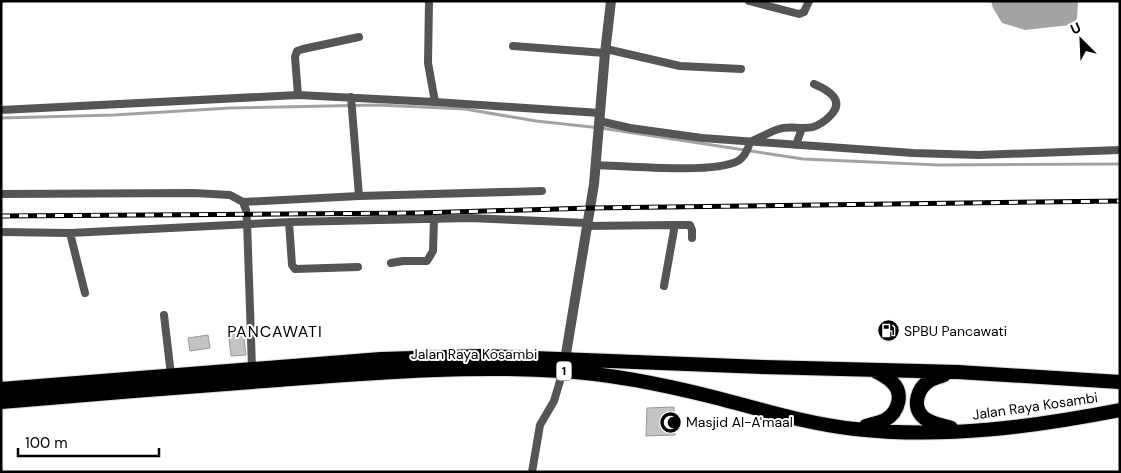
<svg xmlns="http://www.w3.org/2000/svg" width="1121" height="473" viewBox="0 0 1121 473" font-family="'DM Sans',sans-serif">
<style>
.water{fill:#a3a3a3}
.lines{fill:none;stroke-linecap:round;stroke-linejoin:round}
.stream{stroke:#a3a3a3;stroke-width:3}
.building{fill:#c4c4c4;stroke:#999}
.trunk-casing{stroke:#dbdbdb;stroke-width:16}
.minor{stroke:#555;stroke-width:8}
.tertiary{stroke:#555;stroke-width:10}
.trunk{stroke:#000;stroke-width:14}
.rail-casing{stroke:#000;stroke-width:5}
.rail{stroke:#fff;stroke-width:3;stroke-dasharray:9;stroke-linecap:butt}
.labels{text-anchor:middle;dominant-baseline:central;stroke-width:4;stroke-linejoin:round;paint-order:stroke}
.shield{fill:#fff;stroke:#4c4c4c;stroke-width:1}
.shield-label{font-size:12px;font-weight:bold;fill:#000}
.poi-label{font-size:14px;fill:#000;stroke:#fff;text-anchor:start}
.street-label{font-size:14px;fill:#000;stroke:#fff}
.quarter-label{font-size:16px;letter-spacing:1px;fill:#000;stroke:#fff}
</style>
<rect width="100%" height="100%" fill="#fff"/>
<path class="water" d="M991,1H1078L1077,19L1070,25L1025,30L1002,23L993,8Z"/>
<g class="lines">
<path class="stream" d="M1,118L114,115L230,108L378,105L465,109L536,121L601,128L803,159L938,165L1120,164"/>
</g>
<path class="building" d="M243,329L246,355L231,356L228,330Z
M208,335L210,348L190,351L188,338Z
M674,407L675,435L646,436L647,408Z"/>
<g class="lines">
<defs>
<path id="trunk" d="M944,375C939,377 933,378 929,381C918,388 912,405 922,416C928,423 942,425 951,428
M1,389L381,359L482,356L763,367L958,372L1120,382
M1,402C93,394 186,387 278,380C372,373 466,365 561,371C614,374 666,385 717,398C763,410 808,424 855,429C944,439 1032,427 1120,410
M866,426C872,424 879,423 885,420C899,412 904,393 892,382C887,377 881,374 875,371"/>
</defs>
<use href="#trunk" class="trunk-casing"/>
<path class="minor" d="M429,1L428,63L435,102
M749,1L799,14L804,12L809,1
M513,46L605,53
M606,49L680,66L741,69
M298,95L295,57L297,51L303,49L359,37
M351,97L359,196
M1,110L298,95L435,102L600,113
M599,121L630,128L702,138L913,153L979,155L1120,150
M796,145L802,128
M595,165C627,166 713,174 738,161C745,157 748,149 750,142C760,138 769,132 779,129C790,125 802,130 813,127C819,125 825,121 830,116C846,100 828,90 814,84
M1,194L194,193L230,195L243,202L246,210L247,221L252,368
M243,202L359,196L542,191
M289,222L292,265L295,269L358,267
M673,225H690L692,230V238
M587,226L673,225L674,230L664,286
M1,232L70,233L289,222L470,218L587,223
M70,233L85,293
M391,263L403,261H427L433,251L434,219
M164,315L171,375
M532,472L540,425L554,401L563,371"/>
<path class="tertiary" d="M565,360L594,184L605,53L611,1"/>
<use href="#trunk" class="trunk"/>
<defs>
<path id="rail" d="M1,216L418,213L590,208L1120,201"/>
</defs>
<use href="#rail" class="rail-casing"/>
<use href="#rail" class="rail"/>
</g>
<defs>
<symbol id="fuel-disc" viewBox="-11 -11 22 22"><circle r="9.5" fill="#000" stroke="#fff"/><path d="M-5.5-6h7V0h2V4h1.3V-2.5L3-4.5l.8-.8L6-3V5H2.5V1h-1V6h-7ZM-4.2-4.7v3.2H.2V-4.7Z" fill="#fff"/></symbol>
<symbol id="mosque-disc" viewBox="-11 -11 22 22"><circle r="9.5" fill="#000" stroke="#fff"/><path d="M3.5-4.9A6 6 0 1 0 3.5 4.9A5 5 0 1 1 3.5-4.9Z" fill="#fff"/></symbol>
</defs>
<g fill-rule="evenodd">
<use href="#fuel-disc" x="876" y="318" width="25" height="25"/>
<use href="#mosque-disc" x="658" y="410" width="25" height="25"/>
</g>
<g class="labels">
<rect class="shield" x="556.5" y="361.5" width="15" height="19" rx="4"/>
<g class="shield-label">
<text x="564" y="371">1</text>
</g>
<g class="poi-label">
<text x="904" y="331">SPBU Pancawati</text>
<text x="686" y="422">Masjid Al-A'maal</text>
</g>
<g class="street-label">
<text x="474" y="354">Jalan Raya Kosambi</text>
<text transform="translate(1035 406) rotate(-8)">Jalan Raya Kosambi</text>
</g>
<g class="quarter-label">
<text x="275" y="331">PANCAWATI</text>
</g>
</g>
<rect width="1121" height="473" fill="none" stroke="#000000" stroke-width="5"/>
<g transform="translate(1081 40) rotate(336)" stroke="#ffffff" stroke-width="4" paint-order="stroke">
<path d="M0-4L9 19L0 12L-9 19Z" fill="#000000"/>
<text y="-8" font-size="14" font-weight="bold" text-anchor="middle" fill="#000000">U</text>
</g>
<path d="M18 448v8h141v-8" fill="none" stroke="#000000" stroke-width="2.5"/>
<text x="25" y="448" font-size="15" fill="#000000" stroke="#ffffff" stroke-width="4" paint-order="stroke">100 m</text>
</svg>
